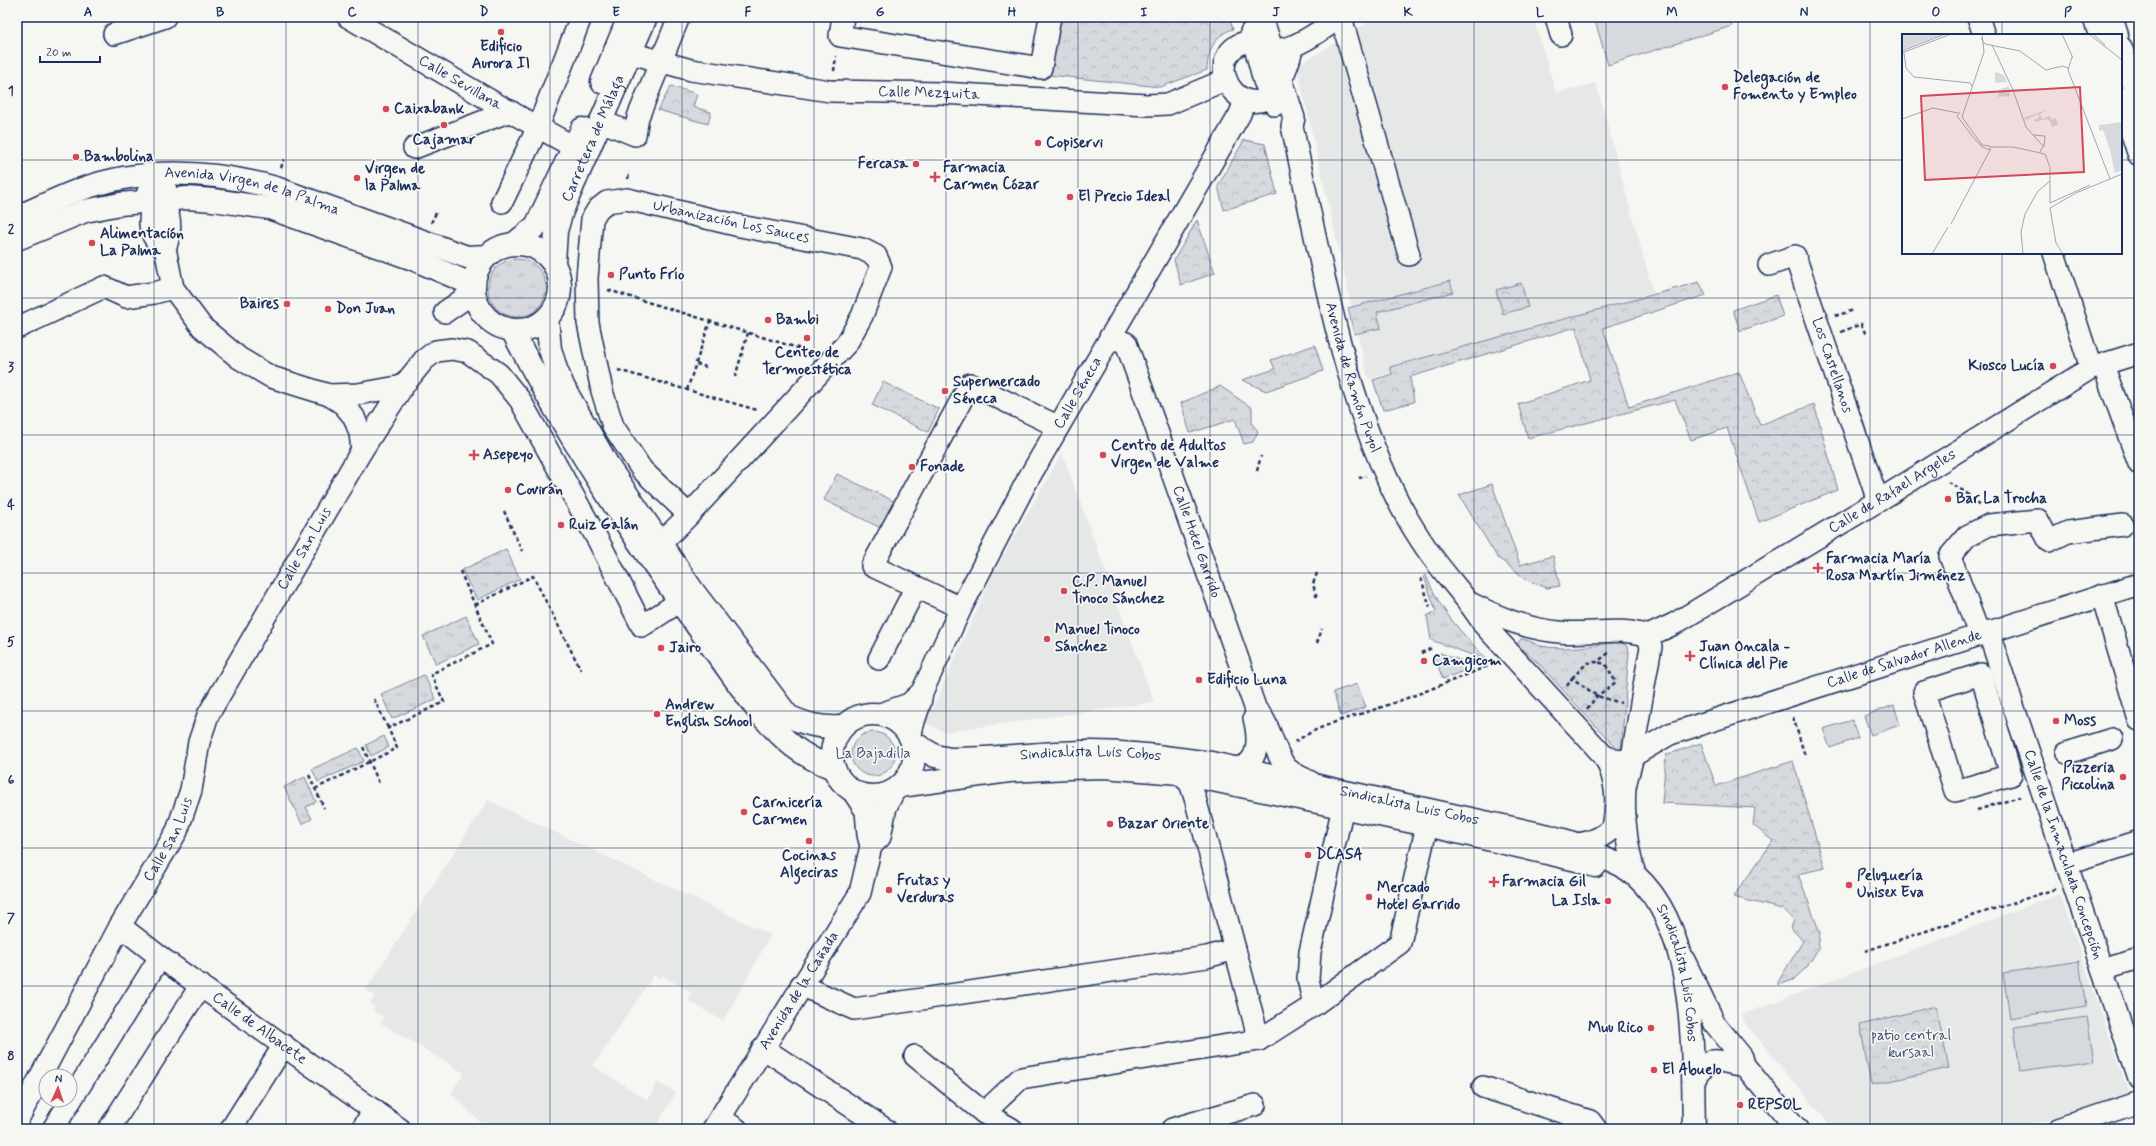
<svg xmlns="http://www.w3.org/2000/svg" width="2156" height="1146" viewBox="0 0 2156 1146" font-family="Mynerve,sans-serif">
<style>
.built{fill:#e6e7e7}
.grass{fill:url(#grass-tufts);stroke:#78849e}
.forest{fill:url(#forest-crowns);stroke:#78849e}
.garden{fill:#d6d9dd;stroke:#78849e}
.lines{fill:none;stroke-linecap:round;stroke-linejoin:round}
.minor-casing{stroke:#1b2f5e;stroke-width:24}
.major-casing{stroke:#1b2f5e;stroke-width:25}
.path{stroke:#1b2f5e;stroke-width:2.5;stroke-dasharray:4 3;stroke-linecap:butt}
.minor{stroke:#f6f6f2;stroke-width:21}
.major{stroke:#f6f6f2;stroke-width:22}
.grid{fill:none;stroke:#1b2f5e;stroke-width:1;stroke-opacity:0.55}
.poi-dot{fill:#d1495b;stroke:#f6f6f2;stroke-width:1.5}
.labels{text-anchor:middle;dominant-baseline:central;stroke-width:3.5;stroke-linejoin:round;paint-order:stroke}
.poi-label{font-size:15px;font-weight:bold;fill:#1b2f5e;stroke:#f6f6f2;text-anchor:start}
.street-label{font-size:15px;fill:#1b2f5e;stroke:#f6f6f2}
.park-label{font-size:15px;fill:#405177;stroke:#f6f6f2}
.inset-road{fill:none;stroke:#9ea6b7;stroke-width:1}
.view{fill:#d1495b;fill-opacity:0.15;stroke:#d1495b;stroke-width:2}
.inset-edge{fill:none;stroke:#1b2f5e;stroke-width:2}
.neatline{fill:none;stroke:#1b2f5e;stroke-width:1.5}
.grid-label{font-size:13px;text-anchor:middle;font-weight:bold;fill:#1b2f5e}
</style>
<defs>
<pattern id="grass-tufts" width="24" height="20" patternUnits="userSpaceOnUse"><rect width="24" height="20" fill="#d6d9dd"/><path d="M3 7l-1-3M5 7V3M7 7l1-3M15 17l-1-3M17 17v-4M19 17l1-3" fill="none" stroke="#b7bbc0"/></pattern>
<pattern id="forest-crowns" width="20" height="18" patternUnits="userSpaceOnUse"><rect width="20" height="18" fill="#d6d9dd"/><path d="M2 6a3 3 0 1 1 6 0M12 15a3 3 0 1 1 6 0" fill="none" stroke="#b7bbc0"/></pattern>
</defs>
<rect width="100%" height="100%" fill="#f6f6f2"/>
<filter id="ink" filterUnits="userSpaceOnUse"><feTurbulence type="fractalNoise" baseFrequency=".025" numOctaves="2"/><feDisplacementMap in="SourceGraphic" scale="8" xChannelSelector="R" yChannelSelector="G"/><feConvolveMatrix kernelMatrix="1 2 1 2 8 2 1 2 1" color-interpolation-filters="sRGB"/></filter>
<g filter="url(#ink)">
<path class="built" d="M1377,17H1533L1556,93L1596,83L1654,296L1368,379L1297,66Z
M1062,453L1154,702L944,732L926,723L992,576Z
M488,800L771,935L723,1021L687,1000L692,993L663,976L660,979L654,975L593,1066L648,1100L657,1082L676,1093L654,1129H487L451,1093L464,1073L381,1023L384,1017L373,1011L375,1006L370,1003L375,996L366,990Z
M2060,894L2129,1094L2017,1129H1833L1745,1023L1741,1015Z"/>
<path class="grass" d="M488 288a29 29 0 1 1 58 0a29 29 0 1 1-58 0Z
M506,549L520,579L477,600L462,570Z
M1426,575C1441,613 1461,631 1488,661L1431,640L1427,616L1436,611L1424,576Z
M466,616L479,644L436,664L423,636Z
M1440,653L1476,666L1443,679L1434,656Z
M424,675L436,699L392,719L381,694Z
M384,736L389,747L371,756L366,745Z
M358,748L364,761L318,782L312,769Z
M305,777L316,802L306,807L312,819L302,824L284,787Z"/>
<path class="forest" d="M1059,17H1229L1233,29C1214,35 1208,51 1207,70L1160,87L1048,75Z
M671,86L697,94L693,107L711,112L708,124L658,110Z
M1244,140L1265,144L1277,194L1224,210L1218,186Z
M1197,220L1215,273L1181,285L1174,260Z
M1450,281L1453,292L1377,312L1381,328L1354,334L1348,308Z
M1699,282L1706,295L1603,328L1629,407L1739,372L1760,425L1814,404L1838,490L1759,522L1727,428L1691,440L1675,400L1528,438L1518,404L1590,380L1576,327L1410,377L1414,402L1383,410L1373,380L1392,374L1390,367Z
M1521,283L1528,307L1503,314L1496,290Z
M1776,295L1783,316L1740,331L1733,310Z
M1315,345L1323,371L1266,391L1242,380L1275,369L1271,360Z
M883,382L939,409L928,432L872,405Z
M1220,386L1252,408V424L1258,431L1253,442L1244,444L1235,419L1190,433L1181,403Z
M837,474L896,502L883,529L824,500Z
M1492,484L1520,565L1553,556L1560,586L1547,588L1527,580L1497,557L1459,495Z
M1521,639C1528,639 1534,644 1541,646C1566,651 1594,645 1619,642L1628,646L1629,652L1621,750L1619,752L1614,750L1616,748L1539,664L1526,652L1523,654L1515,646Z
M1357,684L1366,707L1341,716L1333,692Z
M1701,743L1716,786L1793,761L1825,868L1798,874L1820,933L1818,949L1807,967L1793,980L1778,985V982L1803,941L1791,928L1794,920L1782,909L1733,897L1773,841L1753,825L1755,808L1662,803L1666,755Z
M1936,1006L1949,1068L1871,1085L1860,1025Z"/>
<path class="garden" d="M1594,17H1729L1732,26L1608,65Z
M1894,705L1900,725L1871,735L1864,716Z
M1852,720L1858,738L1830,748L1823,729Z
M851 754a22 22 0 1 1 44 0a22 22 0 1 1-44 0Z
M2079,961L2086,1006L2010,1018L2003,973Z
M2087,1017L2094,1061L2020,1071L2014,1027Z"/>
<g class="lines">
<defs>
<g id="minor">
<path id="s1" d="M348,17L498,105L574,147"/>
<path d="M843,17L840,36L1041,68L1050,17"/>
<path id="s2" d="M1262,17L1294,118L1292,126C1319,251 1339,380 1395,495C1405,516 1423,545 1437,563C1453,584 1470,602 1484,625L1604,756C1617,779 1618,802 1613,828C1601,838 1592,842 1577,844"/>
<path d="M1341,17L1409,255"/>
<path d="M1556,17L1561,35"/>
<path d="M1978,17L1984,35"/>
<path d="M1251,32L1264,81L1275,105"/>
<path d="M114,34L165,17"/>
<path d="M1292,46C1291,60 1280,86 1270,96C1265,101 1257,102 1250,101C1225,96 1213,60 1238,45C1252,37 1268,51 1282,49C1301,46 1325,27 1341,17"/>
<path id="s3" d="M631,53L691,70L830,91L942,93L1147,105L1168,104L1225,80"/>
<path d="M601,121L635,135L638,117L679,17"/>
<path d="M414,148L510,111"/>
<path d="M502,202L538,127L581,17"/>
<path d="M165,248L173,288L202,327L239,358L271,377L329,395L343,404L354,417L360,433L362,450"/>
<path d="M2054,253L2091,368"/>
<path id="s4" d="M1769,265L1795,256L1878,501"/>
<path d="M445,312L474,292"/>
<path d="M17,328L104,287L126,297L154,293L173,288"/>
<path id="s5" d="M1110,337L1126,343L1256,710C1270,722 1273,750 1285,766C1290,773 1304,778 1312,783"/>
<path d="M2103,365L2139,464"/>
<path d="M329,395L358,394L403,386"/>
<path d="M660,544L689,515L847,343L862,316L881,267L876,256L862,249L740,226L627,199L607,202L598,209L592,219L587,278L588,323L602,391L613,426L642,470L689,515"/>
<path d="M2102,595L2139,720"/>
<path d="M1472,604C1500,618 1527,629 1559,632C1588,635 1620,626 1648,636"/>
<path d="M961,608L872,566L970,384L1057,426"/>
<path id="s6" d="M1988,631L2139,1079"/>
<path d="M1979,634L1950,556L1967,536L1989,525L2038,520L2049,541L2068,532L2123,525"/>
<path id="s7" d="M1648,636L1674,624L1878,501L2091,368L2139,353"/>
<path d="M879,659L916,587"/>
<path d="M1981,674L2011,775L1955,791L1924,692Z"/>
<path d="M880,714L909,704L922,692"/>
<path id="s8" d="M911,738C911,721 921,709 922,692L961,608L1027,481L1240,114L1245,100"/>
<path d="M2067,753L2112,739"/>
<path id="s9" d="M1604,756L1618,761L1626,760L1670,734L2139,584"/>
<path d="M1233,768C1261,767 1259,738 1254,718"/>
<path d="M1179,773L1190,783L1195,798L1259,1040"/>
<path d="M852,790L866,811L868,835L871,846"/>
<path d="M2067,864L2139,841"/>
<path d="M1635,875C1627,848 1623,817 1625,788C1626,778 1631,768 1632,758C1638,721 1644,684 1651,647L1648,636"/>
<path id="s10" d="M120,926L160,957L400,1129"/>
<path d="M1684,960L1715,1024L1742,1057L1744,1065L1797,1129"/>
<path d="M2102,969L2139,958"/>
<path d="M801,985L854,1009L1207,957L1235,949"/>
<path d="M1314,1005L1308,979L1310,952L1343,807"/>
<path d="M763,1048L885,1129"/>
<path d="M915,1056L984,1113L1012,1129"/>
<path d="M1693,1084L1698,1073L1711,1061C1722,1059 1732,1065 1744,1065"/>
<path d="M1483,1087L1590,1121L1596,1129"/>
<path d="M984,1113L1021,1078L1259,1040L1314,1005L1400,943L1427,825"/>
<path d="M720,1118L737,1129"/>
<path id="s11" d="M17,1121L120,926L177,831L191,790L199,742L208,715L362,450L403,386L424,360L436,351L452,349L468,352L499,374L520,400L599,542L642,626L679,602"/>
<path d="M53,1129L160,957"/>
<path d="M109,1129L201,985"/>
<path d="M231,1129L284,1045"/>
<path d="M362,1129L374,1110"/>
<path id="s12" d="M713,1129L860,893L871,846L880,837L886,807L894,791"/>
<path d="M1172,1129L1255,1105"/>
<path d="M2059,1129L2139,1102"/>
</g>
<g id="major">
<path d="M2094,17L2100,35"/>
<path d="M2111,17L2117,35"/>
<path d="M2121,48L2139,103"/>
<path d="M602,82L629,17"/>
<path d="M2121,99L2139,154"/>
<path d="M148,193C171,207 173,224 165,248C144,233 147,207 166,191"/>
<path id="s13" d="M17,217C38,208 58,198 79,190C144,166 210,170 276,188L467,257L487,256"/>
<path d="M17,239L85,211L120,204L187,198L213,200L269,208L413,259L464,281L474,289"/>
<path d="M515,243L536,226L582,129"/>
<circle cx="517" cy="287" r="43"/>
<path id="s14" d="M554,263L556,231L562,211L646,17"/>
<path d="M547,318L550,349L556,369L564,388L610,469L693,591L788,716C807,725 821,728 842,727"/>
<path d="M512,330C581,466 671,591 761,715C785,741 799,755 833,768"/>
<circle cx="873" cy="755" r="41"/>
<path id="s15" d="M912,742L935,756L950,759C994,759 1037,753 1081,752C1124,751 1168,757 1211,763L1549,836C1558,839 1567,840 1575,844C1580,846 1583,850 1587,852C1604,859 1622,863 1636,876C1698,932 1692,1052 1694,1129"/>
<path d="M900,786L1009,771L1068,768L1104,767L1179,773L1427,825L1577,860L1595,866"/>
</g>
</defs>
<use href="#minor" class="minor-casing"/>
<use href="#major" class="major-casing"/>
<path class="path" d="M834,71L836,56
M281,168L284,159
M628,179L629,172
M431,223L437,211
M608,290L811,352
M1835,316L1854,310
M1841,332L1861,324L1866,335
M696,364L706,367
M618,370L757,410
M735,377L748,333
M687,390L710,321
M1257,471L1261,456
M1359,478L1366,476
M1948,482C1960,489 1973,495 1980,508
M504,511L522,551
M1317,573L1313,584L1317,599
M1421,578L1430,607
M475,605L533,576L581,670
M1317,643L1322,629
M1421,653L1432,648
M1572,678L1587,663L1597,662L1610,652
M1567,686L1572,678L1597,696L1621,703
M374,699L388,728
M1587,709L1597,696L1616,682L1605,664L1597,662
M1793,717L1805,756
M1295,742C1320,724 1353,717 1382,707C1420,694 1456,679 1493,664
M363,747L379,783
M309,775L324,808
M315,789L397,748L388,728L444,702L431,674L492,644L460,571
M1977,810L2023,796
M1865,951L2055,889"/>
<use href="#minor" class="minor"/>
<use href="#major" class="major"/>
</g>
</g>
<path class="grid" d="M154,17V1129M286,17V1129M418,17V1129M550,17V1129M682,17V1129M814,17V1129M946,17V1129M1078,17V1129M1210,17V1129M1342,17V1129M1474,17V1129M1606,17V1129M1738,17V1129M1870,17V1129M2002,17V35M17,160H1903M2121,160H2139M2002,253V1129M17,298H2139M17,435H2139M17,573H2139M17,711H2139M17,848H2139M17,986H2139"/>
<g class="poi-dot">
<circle cx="501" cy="32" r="4"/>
<circle cx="1725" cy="87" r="4"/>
<circle cx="386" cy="109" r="4"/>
<circle cx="444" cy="125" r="4"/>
<circle cx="1038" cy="143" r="4"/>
<circle cx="76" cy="157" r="4"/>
<circle cx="916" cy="164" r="4"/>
<path d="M933 171h4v4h4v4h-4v4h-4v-4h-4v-4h4z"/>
<circle cx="357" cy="178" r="4"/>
<circle cx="1070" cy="197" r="4"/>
<circle cx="92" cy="243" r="4"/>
<circle cx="611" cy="275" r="4"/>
<circle cx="287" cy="304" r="4"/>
<circle cx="328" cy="309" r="4"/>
<circle cx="768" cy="320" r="4"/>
<circle cx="807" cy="338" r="4"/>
<circle cx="2053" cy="366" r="4"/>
<circle cx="945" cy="391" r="4"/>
<path d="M472 449h4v4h4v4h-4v4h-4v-4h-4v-4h4z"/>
<circle cx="1103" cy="455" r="4"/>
<circle cx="912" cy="467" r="4"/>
<circle cx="508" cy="490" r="4"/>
<circle cx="1948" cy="499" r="4"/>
<circle cx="561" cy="525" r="4"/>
<path d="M1816 562h4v4h4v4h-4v4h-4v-4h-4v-4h4z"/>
<circle cx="1064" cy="591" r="4"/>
<circle cx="1047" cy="639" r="4"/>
<circle cx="661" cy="648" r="4"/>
<path d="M1688 650h4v4h4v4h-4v4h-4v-4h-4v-4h4z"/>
<circle cx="1424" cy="661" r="4"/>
<circle cx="1199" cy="680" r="4"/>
<circle cx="657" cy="714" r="4"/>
<circle cx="2056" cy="721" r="4"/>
<circle cx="2123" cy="777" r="4"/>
<circle cx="744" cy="812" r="4"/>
<circle cx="1110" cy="824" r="4"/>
<circle cx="809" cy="841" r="4"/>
<circle cx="1308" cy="855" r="4"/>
<path d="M1492 876h4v4h4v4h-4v4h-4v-4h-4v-4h4z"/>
<circle cx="1849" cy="885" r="4"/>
<circle cx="889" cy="890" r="4"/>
<circle cx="1369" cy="897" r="4"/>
<circle cx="1608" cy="901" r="4"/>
<circle cx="1651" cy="1028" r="4"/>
<circle cx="1654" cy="1070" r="4"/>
<circle cx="1740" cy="1105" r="4"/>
</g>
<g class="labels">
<g class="poi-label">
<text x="501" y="47" text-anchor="middle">Edificio<tspan x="501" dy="17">Aurora II</tspan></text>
<text x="1733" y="78">Delegación de<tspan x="1733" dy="17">Fomento y Empleo</tspan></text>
<text x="394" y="109">Caixabank</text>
<text x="444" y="140" text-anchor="middle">Cajamar</text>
<text x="1046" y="143">Copiservi</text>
<text x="84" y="157">Bambolina</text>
<text x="908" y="164" text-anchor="end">Fercasa</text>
<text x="943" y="168">Farmacia<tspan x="943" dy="17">Carmen Cózar</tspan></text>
<text x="365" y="169">Virgen de<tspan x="365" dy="17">la Palma</tspan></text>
<text x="1078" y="197">El Precio Ideal</text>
<text x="100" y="234">Alimentación<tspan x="100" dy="17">La Palma</tspan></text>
<text x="619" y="275">Punto Frío</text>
<text x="279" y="304" text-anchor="end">Baires</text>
<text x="336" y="309">Don Juan</text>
<text x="776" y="320">Bambi</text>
<text x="807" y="353" text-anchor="middle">Centeo de<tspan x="807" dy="17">Termoestética</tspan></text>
<text x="2045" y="366" text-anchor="end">Kiosco Lucía</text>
<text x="953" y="382">Supermercado<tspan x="953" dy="17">Séneca</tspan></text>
<text x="1111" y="446">Centro de Adultos<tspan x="1111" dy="17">Virgen de Valme</tspan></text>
<text x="483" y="455">Asepeyo</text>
<text x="920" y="467">Fonade</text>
<text x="516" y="490">Covirán</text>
<text x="1956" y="499">Bar La Trocha</text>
<text x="569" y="525">Ruiz Galán</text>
<text x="1826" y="559">Farmacia María<tspan x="1826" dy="17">Rosa Martín Jiménez</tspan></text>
<text x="1072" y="582">C.P. Manuel<tspan x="1072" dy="17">Tinoco Sánchez</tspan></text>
<text x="1055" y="630">Manuel Tinoco<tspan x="1055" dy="17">Sánchez</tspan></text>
<text x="1699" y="647">Juan Oncala -<tspan x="1699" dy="17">Clínica del Pie</tspan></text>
<text x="669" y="648">Jairo</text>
<text x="1432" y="661">Camgicom</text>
<text x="1207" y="680">Edificio Luna</text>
<text x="665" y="705">Andrew<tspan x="665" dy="17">English School</tspan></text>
<text x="2064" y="721">Moss</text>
<text x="2115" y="768" text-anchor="end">Pizzeria<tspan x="2115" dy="17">Piccolina</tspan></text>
<text x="752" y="803">Carnicería<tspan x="752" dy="17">Carmen</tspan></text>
<text x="1118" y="824">Bazar Oriente</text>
<text x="1316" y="855">DCASA</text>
<text x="809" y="856" text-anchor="middle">Cocinas<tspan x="809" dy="17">Algeciras</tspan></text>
<text x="1857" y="876">Peluquería<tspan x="1857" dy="17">Unisex Eva</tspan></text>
<text x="897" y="881">Frutas y<tspan x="897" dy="17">Verduras</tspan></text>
<text x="1502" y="882">Farmacia Gil</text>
<text x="1377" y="888">Mercado<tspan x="1377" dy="17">Hotel Garrido</tspan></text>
<text x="1600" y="901" text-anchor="end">La Isla</text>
<text x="1643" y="1028" text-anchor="end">Muu Rico</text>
<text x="1662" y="1070">El Abuelo</text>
<text x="1748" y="1105">REPSOL</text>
</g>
<g class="street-label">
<text stroke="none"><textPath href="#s1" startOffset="130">Calle Sevillana</textPath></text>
<text stroke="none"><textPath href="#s3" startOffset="302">Calle Mezquita</textPath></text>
<text stroke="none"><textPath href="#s14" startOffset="132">Carretera de Málaga</textPath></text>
<text stroke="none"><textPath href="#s13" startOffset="245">Avenida Virgen de la Palma</textPath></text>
<text transform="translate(731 222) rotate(12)">Urbanización Los Sauces</text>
<text stroke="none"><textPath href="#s4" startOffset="143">Los Castellanos</textPath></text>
<text stroke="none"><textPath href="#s2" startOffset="373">Avenida de Ramón Puyol</textPath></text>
<text stroke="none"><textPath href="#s8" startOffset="385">Calle Séneca</textPath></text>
<text stroke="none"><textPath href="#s7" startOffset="284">Calle de Rafael Argeles</textPath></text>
<text stroke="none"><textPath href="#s5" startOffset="228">Calle Hotel Garrido</textPath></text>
<text stroke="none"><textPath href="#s11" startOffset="644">Calle San Luis</textPath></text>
<text stroke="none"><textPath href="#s9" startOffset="320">Calle de Salvador Allende</textPath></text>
<text stroke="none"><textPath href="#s15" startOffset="183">Sindicalista Luis Cobos</textPath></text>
<text stroke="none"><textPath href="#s15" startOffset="507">Sindicalista Luis Cobos</textPath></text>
<text stroke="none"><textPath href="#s11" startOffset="320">Calle San Luis</textPath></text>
<text stroke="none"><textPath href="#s6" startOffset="236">Calle de la Inmaculada Concepción</textPath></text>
<text stroke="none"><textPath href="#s15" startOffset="855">Sindicalista Luis Cobos</textPath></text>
<text stroke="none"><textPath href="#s12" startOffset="163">Avenida de la Cañada</textPath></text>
<text stroke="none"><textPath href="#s10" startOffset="173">Calle de Albacete</textPath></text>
</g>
<g class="park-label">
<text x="873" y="754">La Bajadilla</text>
<text x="1911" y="1036">patio central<tspan x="1911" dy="17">kursaal</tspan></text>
</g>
</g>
<g transform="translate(1902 34)">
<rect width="220" height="220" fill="#f6f6f2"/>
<path d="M0,0H41L0,16Z" fill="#d6d9dd"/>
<path d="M93,38L102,41L105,48L93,49ZM107,52L108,62L96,63L97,56ZM145,76L138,80L140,85L148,82L150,86L154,84L156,91L150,93L148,87L144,85L133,88L132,86L137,83L136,80L122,87L123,83ZM220,88V136L213,139L208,116L201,96L197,97V91Z" fill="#d6d9dd"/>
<path d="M0,0H16L12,7L5,8L0,7Z" fill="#d6d9dd"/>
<path class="inset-road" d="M160,0L171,24M187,0L220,26M191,0L203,11M79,4L83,10L118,17L144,36L161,32L166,34M90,11L111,56L124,93L141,112L138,118M0,17L43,0M0,19L49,0M2,19L4,34L12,43L68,49L70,52M170,23L166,36L208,145M58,78L55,82L71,103L80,113L88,116V112L80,111L60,83L82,18L80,0M0,85L31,74L56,79M131,101L143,102L142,113M89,113H111L143,120L148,133V169M148,169L188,151M148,174L174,159L220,140M148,174L154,209L161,220M49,190L88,116M30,220L46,193M121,220L119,198L123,180L136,157L148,147"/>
<path class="view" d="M178,53L182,138L23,146L19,62Z"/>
<rect width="220" height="220" class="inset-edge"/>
</g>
<rect width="2156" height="1146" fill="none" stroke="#f6f6f2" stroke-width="44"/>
<g transform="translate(58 1088) rotate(3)"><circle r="19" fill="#f6f6f2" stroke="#9ea6b7"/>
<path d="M0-3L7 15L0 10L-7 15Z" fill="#d1495b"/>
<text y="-6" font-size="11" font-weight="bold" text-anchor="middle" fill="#1b2f5e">N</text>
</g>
<path d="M40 56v6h60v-6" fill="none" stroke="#1b2f5e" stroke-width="2"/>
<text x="46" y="56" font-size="12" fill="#1b2f5e" stroke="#f6f6f2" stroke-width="3" paint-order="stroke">20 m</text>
<rect x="22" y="22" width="2112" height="1102" class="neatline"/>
<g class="grid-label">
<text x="88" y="16">A</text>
<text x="220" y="16">B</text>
<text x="352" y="16">C</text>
<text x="484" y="16">D</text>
<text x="616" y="16">E</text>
<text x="748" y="16">F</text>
<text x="880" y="16">G</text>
<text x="1012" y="16">H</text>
<text x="1144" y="16">I</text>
<text x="1276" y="16">J</text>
<text x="1408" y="16">K</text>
<text x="1540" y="16">L</text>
<text x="1672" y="16">M</text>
<text x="1804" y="16">N</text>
<text x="1936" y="16">O</text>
<text x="2068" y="16">P</text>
<text x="11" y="95">1</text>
<text x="11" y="233">2</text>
<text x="11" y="371">3</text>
<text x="11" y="509">4</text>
<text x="11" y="646">5</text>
<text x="11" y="784">6</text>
<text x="11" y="922">7</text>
<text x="11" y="1060">8</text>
</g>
</svg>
